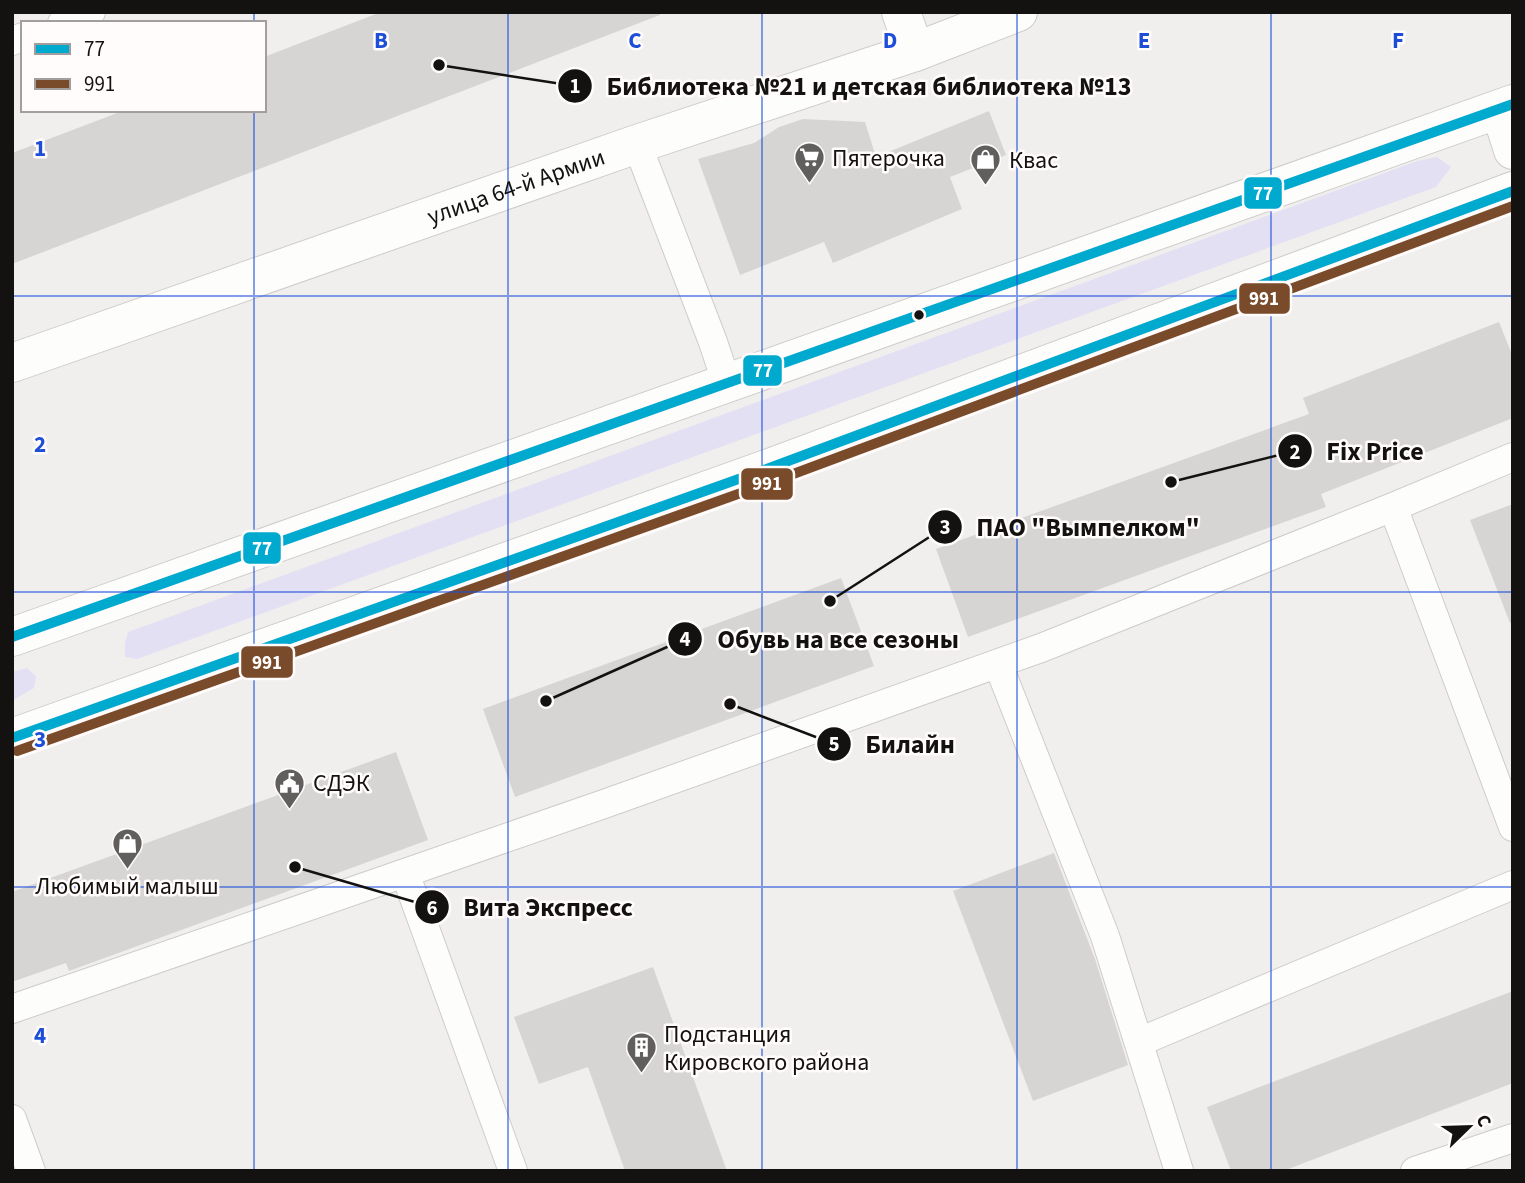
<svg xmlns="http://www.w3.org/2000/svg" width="1525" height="1183" viewBox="0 0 1525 1183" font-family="'Source Sans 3',sans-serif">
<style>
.green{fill:#e4e0f4}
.building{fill:#d6d5d3}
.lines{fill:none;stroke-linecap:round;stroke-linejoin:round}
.service-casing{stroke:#cecccb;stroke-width:30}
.minor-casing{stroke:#cecccb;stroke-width:40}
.tertiary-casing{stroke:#cecccb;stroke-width:40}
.trunk-casing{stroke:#cecccb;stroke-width:40}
.service{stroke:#fdfdfc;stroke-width:28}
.minor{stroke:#fdfdfc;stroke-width:38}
.tertiary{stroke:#fdfdfc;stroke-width:38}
.trunk{stroke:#fdfdfc;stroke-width:38}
.bus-1-casing{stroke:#fffcfb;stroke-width:16}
.bus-2-casing{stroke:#fffcfb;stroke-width:16}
.bus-1{stroke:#00a9ce;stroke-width:10}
.bus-2{stroke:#7a4b2a;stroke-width:10}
.grid{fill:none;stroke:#1d4ed8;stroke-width:2;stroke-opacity:0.55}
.bus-dot{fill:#131211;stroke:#fffcfb;stroke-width:2.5}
.labels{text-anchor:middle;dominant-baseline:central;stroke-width:5;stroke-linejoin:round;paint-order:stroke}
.poi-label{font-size:24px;fill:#131211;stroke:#fffcfb;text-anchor:start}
.street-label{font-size:24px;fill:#131211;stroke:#fffcfb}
.grid-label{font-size:23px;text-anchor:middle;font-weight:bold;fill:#1d4ed8;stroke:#fffcfb;stroke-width:5;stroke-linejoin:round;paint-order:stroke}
.leader{fill:none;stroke:#131211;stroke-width:2.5}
.callout-dot{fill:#131211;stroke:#fffcfb;stroke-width:2.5}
.mark-label{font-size:21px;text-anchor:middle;font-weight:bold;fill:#fff}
.callout-label{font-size:26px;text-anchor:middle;font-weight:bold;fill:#131211;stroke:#fffcfb;stroke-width:5;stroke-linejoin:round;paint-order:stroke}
.line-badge{stroke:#fffcfb;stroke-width:2.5}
.badge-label{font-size:19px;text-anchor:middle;font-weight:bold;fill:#fff}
</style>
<rect width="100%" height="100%" fill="#f1efed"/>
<path class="green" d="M1437,157L1451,167L1436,187L137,659L125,657V643L128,632L1417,161Z
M27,668L36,676L34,688L12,701V672Z"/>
<path class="building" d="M381,12H660V15L12,264V153L125,110H264V57Z
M989,111L1006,155L950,177L962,209L833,263L824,242L740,275L698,159L754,143L779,127L803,119L865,122L876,157Z
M1499,322L1513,357V418L1321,494L1326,507L968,637L936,549L1309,414L1303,398Z
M1513,504V623H1510L1470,520Z
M841,578L874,666L515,797L483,709Z
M396,752L428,840L69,971L66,963L12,982V892Z
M1054,853L1095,959L1128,1065L1033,1101L953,891Z
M653,967L727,1171H625L588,1067L539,1084L514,1017Z
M1513,991V1083L1283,1171H1231L1207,1107Z"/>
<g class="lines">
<defs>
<path id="service" d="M62,23L91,12
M12,41L23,37
M637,144L713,342L727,384
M1393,507L1513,827
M998,664L1105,936L1179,1171
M405,873L513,1171
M12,1009L604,804L1041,648L1393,507L1513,457
M1139,1042L1513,885
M12,1119L31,1171
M1415,1171L1513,1138"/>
<g id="minor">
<path d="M901,12L915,52"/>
<path id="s1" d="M12,363L637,144L915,52L1018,12"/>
</g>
<path id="tertiary" d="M1500,109L1513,150"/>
<path id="trunk" d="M12,637L1513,104
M12,738L764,470L1513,191"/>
</defs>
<use href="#service" class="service-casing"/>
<use href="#minor" class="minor-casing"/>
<use href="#tertiary" class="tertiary-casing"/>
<use href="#trunk" class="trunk-casing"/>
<use href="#service" class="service"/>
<use href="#minor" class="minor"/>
<use href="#tertiary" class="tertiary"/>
<use href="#trunk" class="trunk"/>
<defs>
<path id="bus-1" d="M12,637L1513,104
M12,738L764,470L1513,191"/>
<path id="bus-2" d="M17,751L769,483L1513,206"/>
</defs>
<use href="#bus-1" class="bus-1-casing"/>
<use href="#bus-2" class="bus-2-casing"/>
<use href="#bus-1" class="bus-1"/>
<use href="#bus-2" class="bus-2"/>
</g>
<path class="grid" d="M254,12V23M508,12V1171M762,12V1171M1017,12V1171M1271,12V1171M254,110V1171M12,296H1513M12,592H1513M12,887H1513"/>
<defs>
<symbol id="supermarket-pin" viewBox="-11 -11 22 30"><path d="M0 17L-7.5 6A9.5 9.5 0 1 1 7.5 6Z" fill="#615f5e" stroke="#fffcfb"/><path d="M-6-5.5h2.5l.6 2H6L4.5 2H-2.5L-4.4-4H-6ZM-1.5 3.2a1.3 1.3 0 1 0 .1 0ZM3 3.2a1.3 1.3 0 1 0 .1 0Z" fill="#fff"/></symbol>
<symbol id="shop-pin" viewBox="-11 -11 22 30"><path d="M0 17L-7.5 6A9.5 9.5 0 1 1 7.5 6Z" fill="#615f5e" stroke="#fffcfb"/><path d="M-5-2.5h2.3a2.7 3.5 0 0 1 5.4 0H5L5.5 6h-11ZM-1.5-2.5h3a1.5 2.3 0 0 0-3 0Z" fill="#fff"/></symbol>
<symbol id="civic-pin" viewBox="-11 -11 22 30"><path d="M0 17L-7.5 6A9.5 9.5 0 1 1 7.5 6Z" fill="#615f5e" stroke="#fffcfb"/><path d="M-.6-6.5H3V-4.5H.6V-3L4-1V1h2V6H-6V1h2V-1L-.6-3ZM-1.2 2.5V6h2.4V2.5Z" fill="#fff"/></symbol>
<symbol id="building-pin" viewBox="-11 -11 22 30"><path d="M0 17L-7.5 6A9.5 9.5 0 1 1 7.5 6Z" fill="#615f5e" stroke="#fffcfb"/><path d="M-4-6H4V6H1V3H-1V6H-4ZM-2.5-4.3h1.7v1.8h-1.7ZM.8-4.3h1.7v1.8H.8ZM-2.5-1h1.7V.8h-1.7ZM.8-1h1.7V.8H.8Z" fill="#fff"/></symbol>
</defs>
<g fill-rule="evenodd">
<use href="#supermarket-pin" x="792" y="140" width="35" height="47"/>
<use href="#shop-pin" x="968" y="142" width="35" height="47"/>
<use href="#civic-pin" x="272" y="766" width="35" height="47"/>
<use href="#shop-pin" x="110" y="826" width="35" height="47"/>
<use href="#building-pin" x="624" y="1030" width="35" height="47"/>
</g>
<circle class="bus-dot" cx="919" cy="315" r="6"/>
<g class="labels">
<g class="poi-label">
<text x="832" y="158">Пятерочка</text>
<text x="1009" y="160">Квас</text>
<text x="313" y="783">СДЭК</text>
<text x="127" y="886" text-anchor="middle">Любимый малыш</text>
<text x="664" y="1034">Подстанция<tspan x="664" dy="28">Кировского района</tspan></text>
</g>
<g class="street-label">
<text stroke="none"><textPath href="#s1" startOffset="534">улица 64-й Армии</textPath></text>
</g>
</g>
<g class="grid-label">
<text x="381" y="48">B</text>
<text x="635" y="48">C</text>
<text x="890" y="48">D</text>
<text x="1144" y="48">E</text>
<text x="1398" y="48">F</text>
<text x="40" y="156">1</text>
<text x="40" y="452">2</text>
<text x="40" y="747">3</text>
<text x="40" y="1043">4</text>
</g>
<path class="leader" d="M439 65L575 86M1171 482L1295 451M830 601L945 527M546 701L685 639M730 704L834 744M295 867L432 907"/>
<g class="callout-dot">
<circle cx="439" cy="65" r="7"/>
<circle cx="1171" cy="482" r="7"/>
<circle cx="830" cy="601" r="7"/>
<circle cx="546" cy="701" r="7"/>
<circle cx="730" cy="704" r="7"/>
<circle cx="295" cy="867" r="7"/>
<circle cx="575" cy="86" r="18"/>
<circle cx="1295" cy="451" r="18"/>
<circle cx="945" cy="527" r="18"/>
<circle cx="685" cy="639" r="18"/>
<circle cx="834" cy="744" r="18"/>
<circle cx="432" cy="907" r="18"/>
</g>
<g class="mark-label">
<text x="575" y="93">1</text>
<text x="1295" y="459">2</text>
<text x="945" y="534">3</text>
<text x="685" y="646">4</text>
<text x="834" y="751">5</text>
<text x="432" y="915">6</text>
</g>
<g class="callout-label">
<text x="869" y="95">Библиотека №21 и детская библиотека №13</text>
<text x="1375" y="460">Fix Price</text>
<text x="1088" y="536">ПАО "Вымпелком"</text>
<text x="838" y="648">Обувь на все сезоны</text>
<text x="910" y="753">Билайн</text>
<text x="548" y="916">Вита Экспресс</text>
</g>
<g class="line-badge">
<rect x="1243" y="176" width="40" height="34" rx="7" fill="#00a9ce"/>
<rect x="1238" y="282" width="53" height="33" rx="7" fill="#7a4b2a"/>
<rect x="742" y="354" width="41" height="33" rx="7" fill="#00a9ce"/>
<rect x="740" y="467" width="54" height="34" rx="7" fill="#7a4b2a"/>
<rect x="242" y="531" width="40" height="34" rx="7" fill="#00a9ce"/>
<rect x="240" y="645" width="54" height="34" rx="7" fill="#7a4b2a"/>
</g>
<g class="badge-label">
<text x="1263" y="200">77</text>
<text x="1264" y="305">991</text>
<text x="763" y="377">77</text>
<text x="767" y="490">991</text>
<text x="262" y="555">77</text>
<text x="267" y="669">991</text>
</g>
<rect width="1525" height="1183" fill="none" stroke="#131211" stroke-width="28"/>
<rect x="21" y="21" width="245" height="91" fill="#fffcfb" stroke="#a19e9d" stroke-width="2"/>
<rect x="35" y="44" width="35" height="10" fill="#00a9ce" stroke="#a19e9d" stroke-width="2"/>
<text x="84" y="56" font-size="21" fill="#131211">77</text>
<rect x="35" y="79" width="35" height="10" fill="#7a4b2a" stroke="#a19e9d" stroke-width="2"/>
<text x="84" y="91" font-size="21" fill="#131211">991</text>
<g transform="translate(1469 1127) rotate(67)" stroke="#fffcfb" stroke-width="5" paint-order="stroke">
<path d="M0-5L12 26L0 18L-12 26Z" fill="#131211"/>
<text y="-10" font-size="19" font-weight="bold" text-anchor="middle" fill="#131211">С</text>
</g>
</svg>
